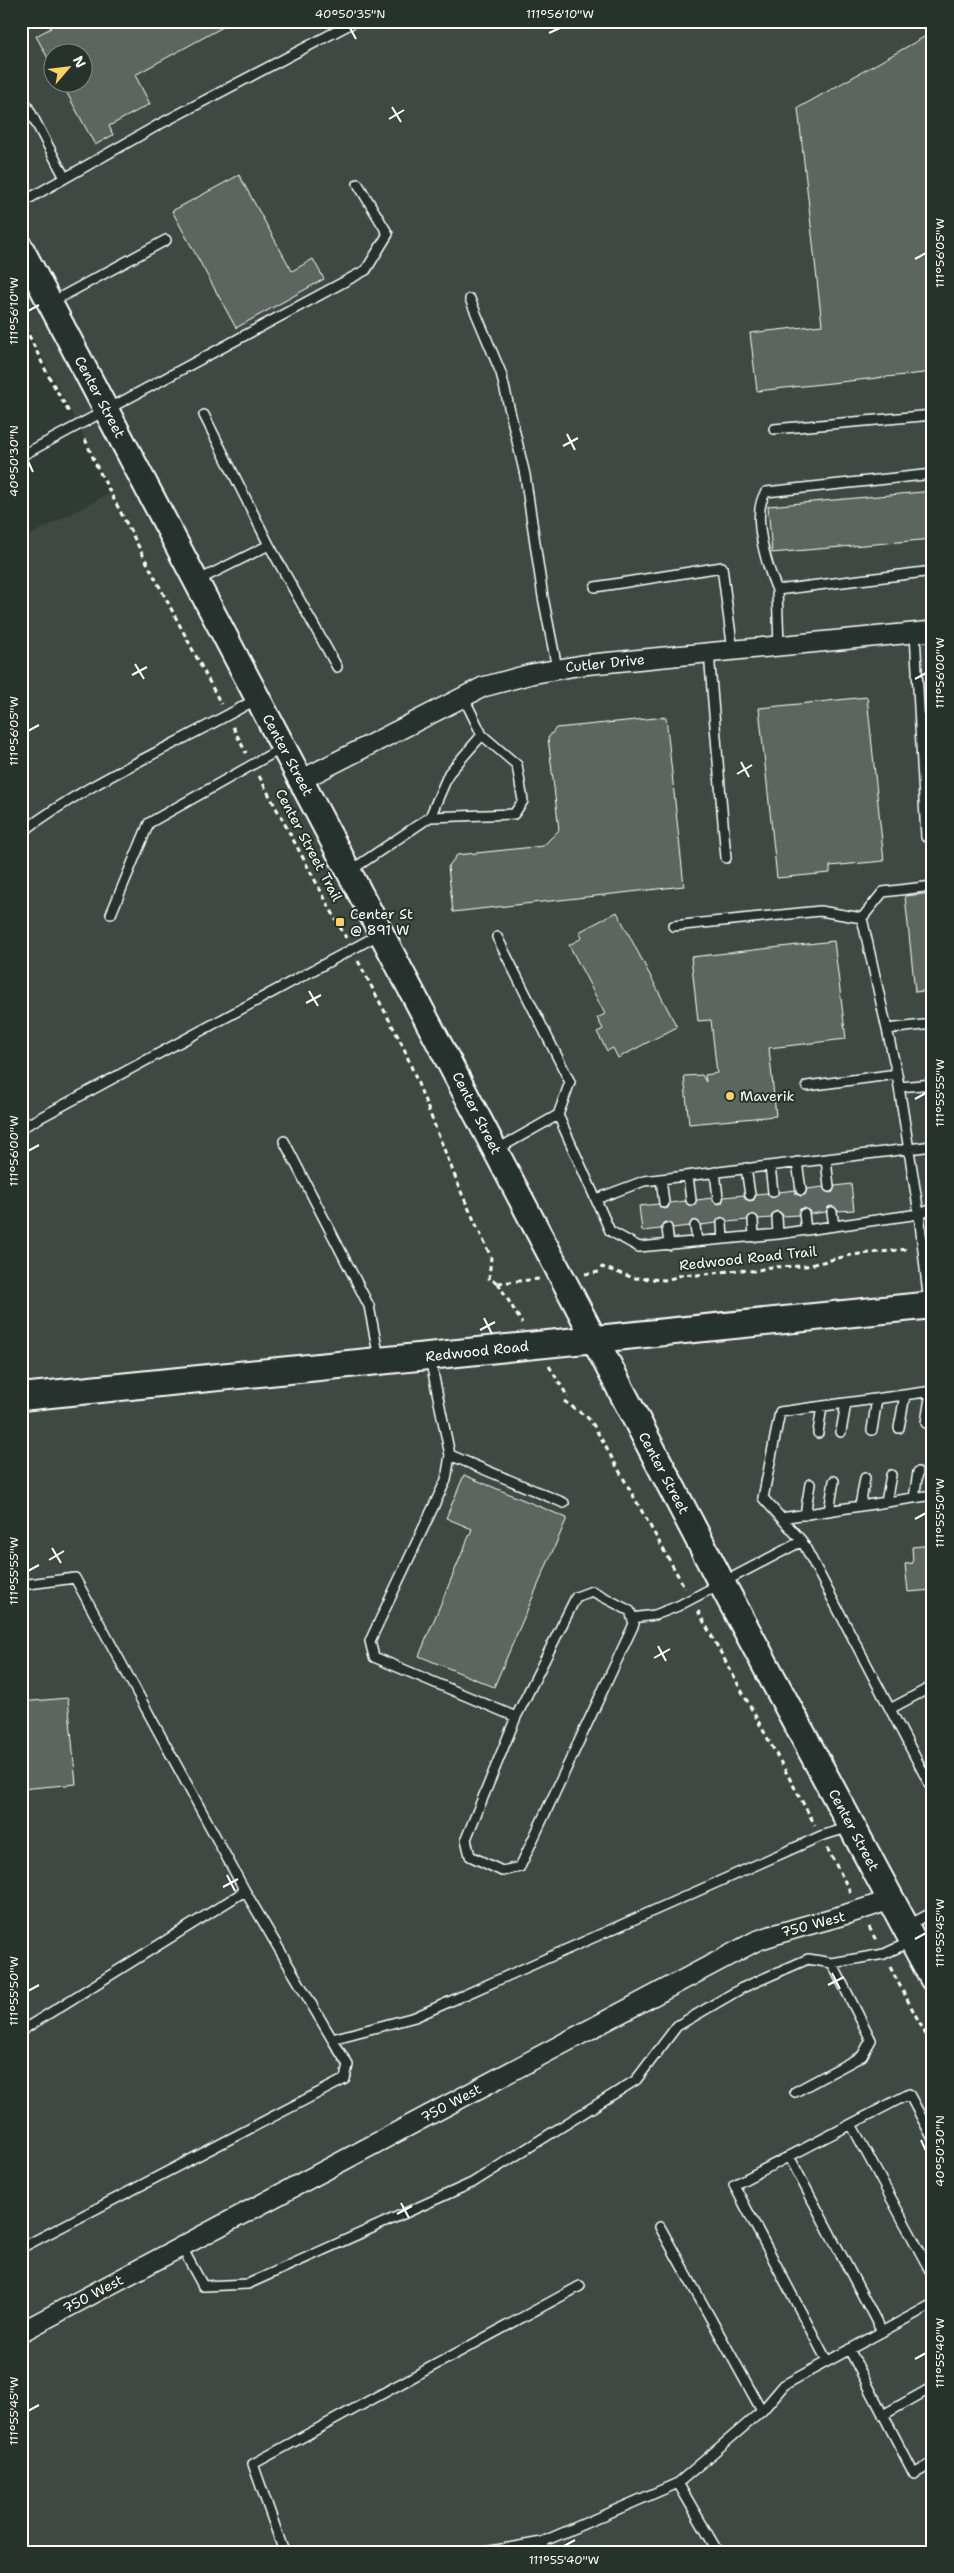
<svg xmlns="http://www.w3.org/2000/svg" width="954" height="2573" viewBox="0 0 954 2573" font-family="'Shantell Sans',sans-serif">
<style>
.built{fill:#3c4842;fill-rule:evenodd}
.building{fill:#5b6661;stroke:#fff}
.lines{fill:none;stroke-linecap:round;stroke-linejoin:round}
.service-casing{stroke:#fff;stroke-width:12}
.minor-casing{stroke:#fff;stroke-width:22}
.tertiary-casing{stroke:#fff;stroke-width:28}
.secondary-casing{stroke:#fff;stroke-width:30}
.path{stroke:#fff;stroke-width:3;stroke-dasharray:5 4;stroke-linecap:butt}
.service{stroke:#26332d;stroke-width:9}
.minor{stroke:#26332d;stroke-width:19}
.tertiary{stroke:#26332d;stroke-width:24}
.secondary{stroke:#26332d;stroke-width:26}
.ticks{fill:none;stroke:#fff;stroke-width:2}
.poi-dot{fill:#ffd166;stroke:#26332d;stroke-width:2}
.labels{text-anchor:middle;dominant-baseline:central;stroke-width:4;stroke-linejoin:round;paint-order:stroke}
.street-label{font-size:14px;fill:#fff;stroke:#26332d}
.poi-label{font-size:14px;fill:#fff;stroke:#26332d;text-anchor:start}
.neatline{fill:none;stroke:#fff;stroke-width:2}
.ticks-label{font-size:12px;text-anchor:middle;fill:#fff}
</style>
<rect width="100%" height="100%" fill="#2f3b35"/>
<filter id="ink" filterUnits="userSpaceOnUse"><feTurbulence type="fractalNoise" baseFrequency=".02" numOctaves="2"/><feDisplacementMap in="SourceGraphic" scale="10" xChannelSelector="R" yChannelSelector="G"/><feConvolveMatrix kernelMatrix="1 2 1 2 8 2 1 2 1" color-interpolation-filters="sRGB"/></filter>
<g filter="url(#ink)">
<path class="built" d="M21,21H933V2552H21V540L112,492L21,316ZM52,52H82V82H52Z"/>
<path class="building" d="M47,21H234L135,75L150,104L109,126L113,135L95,145L61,82H82V52H52V66L36,36L51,28Z
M933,32V372L757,391L750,333L822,325L798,108Z
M239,175L292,271L313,259L324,279L236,328L172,211Z
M933,491V539L772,553L768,506Z
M867,697L884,861L830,866V873L777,878L759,708Z
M666,717L684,886L453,912L448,867L457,855L543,846L559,830L548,738L556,728Z
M933,893V990L915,992L905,896Z
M617,912L677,1027L618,1058L613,1048L607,1051L597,1032L603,1029L597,1018L605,1014L569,945L582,938L579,932Z
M834,941L846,1039L769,1048L776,1116L689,1124L684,1076L702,1075L706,1082L705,1075L717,1073L711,1020L698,1021L691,957Z
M851,1184L854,1210L838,1211L832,1206L828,1207L826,1212L810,1214L809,1210L804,1208L800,1209L798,1215L783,1216L780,1212L776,1211L771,1218L759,1219L752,1214L747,1220L728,1222L721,1217L716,1223L701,1225L695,1220L689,1226L673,1228L667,1222L663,1223L661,1229L642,1231L639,1206L658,1204L664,1209L668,1208L670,1203L685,1201L691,1206L697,1200L712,1198L718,1204L722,1203L724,1197L744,1195L745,1199L750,1201L754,1200L756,1194L767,1193L773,1198L779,1192L795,1190L796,1194L801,1196L805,1195L807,1189L823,1187L829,1193L833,1192L835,1186Z
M464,1475L567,1518L494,1687L419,1656L472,1529L446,1518Z
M933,1545V1590L908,1592L905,1564L913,1563L912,1547Z
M68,1698L76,1784L21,1789V1702Z"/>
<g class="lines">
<defs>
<path id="service" d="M21,94L65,178
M21,203L160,124L356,21
M470,299L501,373L525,475L543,597L557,668
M50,303L166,240
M774,429L933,415
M21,456L366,270L388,234L358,184
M269,545L337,667
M197,581L269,545L204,415
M595,587L722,567L733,651
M777,590C767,566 750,514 766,492L933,474
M915,633L926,837
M779,646L777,590L933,571
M709,653L726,858
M463,696L482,735L517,765L523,801L514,814L430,817L449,773L482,735
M21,833C93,778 180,744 258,698
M350,871L430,817
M111,914L149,823L282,748
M862,918L883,892L933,886
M673,926L820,911L862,918L897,1074L919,1214L933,1209
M497,937L570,1082L558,1115
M887,1029L933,1024
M807,1086L897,1074
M899,1087L933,1084
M21,1128L380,934
M284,1141L369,1306L379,1358
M496,1150L558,1115L610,1231L639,1247L778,1234L919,1214L929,1304
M826,1159L829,1187
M797,1162L801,1190
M770,1166L773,1192
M746,1168L750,1195
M715,1172L718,1198
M688,1176L691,1200
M661,1179L664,1203
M596,1199L644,1181L933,1146
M832,1212L834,1226
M804,1214L806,1230
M777,1217L778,1234
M753,1220L754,1237
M722,1223L723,1239
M695,1226L697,1241
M667,1228L669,1245
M430,1358L450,1455L564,1503
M933,1391L780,1412L763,1498L802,1541L933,1791
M926,1423L931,1391
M899,1428L905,1395
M872,1430L877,1399
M841,1432L846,1403
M818,1433L822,1406
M450,1455L446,1480L370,1641L374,1657L516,1717L576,1597L592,1591L630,1611L634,1624L520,1867L502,1871L470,1856L466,1839L516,1717
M914,1498L918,1472
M886,1502L891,1475
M860,1506L865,1478
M829,1511L834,1481
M805,1515L810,1484
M781,1518L933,1495
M21,1585L75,1578L245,1891L332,2039L415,2017L821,1836L850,1827
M632,1618L655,1615L678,1606L802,1541
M890,1709L933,1686
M907,1926L933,1912
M21,2031L245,1891
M795,2092L862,2056L871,2040L832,1963
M851,2124L933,2276
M789,2156L882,2332
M660,2227L762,2411
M181,2246L203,2286L248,2284L472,2183L636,2080L677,2026L742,1988L808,1959L832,1963L884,1954L910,1942
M21,2248L345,2079L348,2065L332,2039
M849,2349L914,2474L933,2463
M827,2361L734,2185L909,2094L933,2139
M883,2415L933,2387
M678,2483L718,2552
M542,2542L546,2552
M284,2552L253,2464L580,2286
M485,2552L542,2542L678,2483L762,2411L784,2385L933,2304"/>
<path id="minor" d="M301,780L483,687L531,674L582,665L933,631
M21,2332L756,1941C800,1925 847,1917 891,1899"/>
<path id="tertiary" d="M21,248L595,1340"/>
<path id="secondary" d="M595,1340L722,1584L933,1978
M21,1397L933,1305"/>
</defs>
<use href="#service" class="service-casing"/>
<use href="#minor" class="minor-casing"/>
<use href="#tertiary" class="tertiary-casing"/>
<use href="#secondary" class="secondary-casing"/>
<path class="path" d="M21,319L48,375L70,414
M85,439L97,467L221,704
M233,727L246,753
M259,776L346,938
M358,961L403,1046L462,1194L491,1257L489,1279L498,1283
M585,1274L599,1272L602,1267L634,1278L667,1280L684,1274L697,1275L738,1270L754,1271L771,1267L806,1266L851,1255L909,1249
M498,1283L539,1279
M498,1283L522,1323
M549,1366L568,1397
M564,1401L588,1418L594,1426L685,1588
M698,1611L815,1825
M827,1848L851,1893
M869,1927L877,1942
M890,1967L933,2048"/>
<use href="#service" class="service"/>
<use href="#minor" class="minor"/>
<use href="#tertiary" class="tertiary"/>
<use href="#secondary" class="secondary"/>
</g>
</g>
<path class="ticks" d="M350,28L356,39M549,33L560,28M392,107L401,122M389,119L404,110M915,259L926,253M28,311L39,305M567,434L575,450M563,446L578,438M28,461L33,472M135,664L144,679M132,675L147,667M915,679L926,673M28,731L39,725M741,762L749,777M737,774L752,765M309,991L318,1006M306,1003L321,995M915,1099L926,1093M28,1151L39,1145M484,1318L492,1334M480,1330L495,1322M915,1519L926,1513M52,1548L61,1563M49,1560L64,1551M28,1571L39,1565M658,1646L666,1661M654,1658L670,1649M227,1875L235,1891M223,1887L238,1879M915,1939L926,1933M832,1973L840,1989M828,1985L844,1977M28,1991L39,1985M921,2140L926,2151M401,2203L409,2218M397,2214L412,2206M915,2359L926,2353M28,2411L39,2405M564,2546L575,2540"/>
<g class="poi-dot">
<rect x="335" y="917" width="10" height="10" rx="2.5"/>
<circle cx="730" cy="1096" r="5"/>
</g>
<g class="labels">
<g class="street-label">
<text transform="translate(100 397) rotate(62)">Center Street</text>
<text transform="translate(605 663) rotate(-6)">Cutler Drive</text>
<text transform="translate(288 755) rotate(62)">Center Street</text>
<text transform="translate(309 845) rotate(62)">Center Street Trail</text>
<text transform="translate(477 1113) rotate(63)">Center Street</text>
<text transform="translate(748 1258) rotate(-6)">Redwood Road Trail</text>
<text transform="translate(477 1351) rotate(-6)">Redwood Road</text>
<text transform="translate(664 1473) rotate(62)">Center Street</text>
<text transform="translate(854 1830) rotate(62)">Center Street</text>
<text transform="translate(813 1924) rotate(-15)">750 West</text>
<text transform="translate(451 2103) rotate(-28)">750 West</text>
<text transform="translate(93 2294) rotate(-28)">750 West</text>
</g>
<g class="poi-label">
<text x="350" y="914">Center St<tspan x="350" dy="16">@ 891 W</tspan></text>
<text x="740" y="1096">Maverik</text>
</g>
</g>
<rect width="954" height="2573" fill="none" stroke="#26332d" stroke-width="55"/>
<g transform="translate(68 68) rotate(62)"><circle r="24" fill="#26332d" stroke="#7d8581"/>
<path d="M0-4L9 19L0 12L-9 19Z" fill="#ffd166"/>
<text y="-8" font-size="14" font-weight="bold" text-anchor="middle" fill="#ffffff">N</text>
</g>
<rect x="28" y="28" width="898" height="2518" class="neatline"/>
<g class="ticks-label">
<text x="350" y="18">40°50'35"N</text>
<text x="560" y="18">111°56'10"W</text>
<text transform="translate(940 253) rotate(-90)" y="4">111°56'05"W</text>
<text transform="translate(14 311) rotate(-90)" y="4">111°56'10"W</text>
<text transform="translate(14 461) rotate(-90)" y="4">40°50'30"N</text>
<text transform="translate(940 673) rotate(-90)" y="4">111°56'00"W</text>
<text transform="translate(14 731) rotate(-90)" y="4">111°56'05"W</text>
<text transform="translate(940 1093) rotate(-90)" y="4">111°55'55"W</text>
<text transform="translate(14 1151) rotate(-90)" y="4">111°56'00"W</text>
<text transform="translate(940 1513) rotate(-90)" y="4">111°55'50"W</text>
<text transform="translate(14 1571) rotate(-90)" y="4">111°55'55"W</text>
<text transform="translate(940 1933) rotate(-90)" y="4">111°55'45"W</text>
<text transform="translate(14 1991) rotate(-90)" y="4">111°55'50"W</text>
<text transform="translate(940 2151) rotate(-90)" y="4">40°50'30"N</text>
<text transform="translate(940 2353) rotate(-90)" y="4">111°55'40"W</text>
<text transform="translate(14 2411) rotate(-90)" y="4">111°55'45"W</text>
<text x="564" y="2564">111°55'40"W</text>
</g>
</svg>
